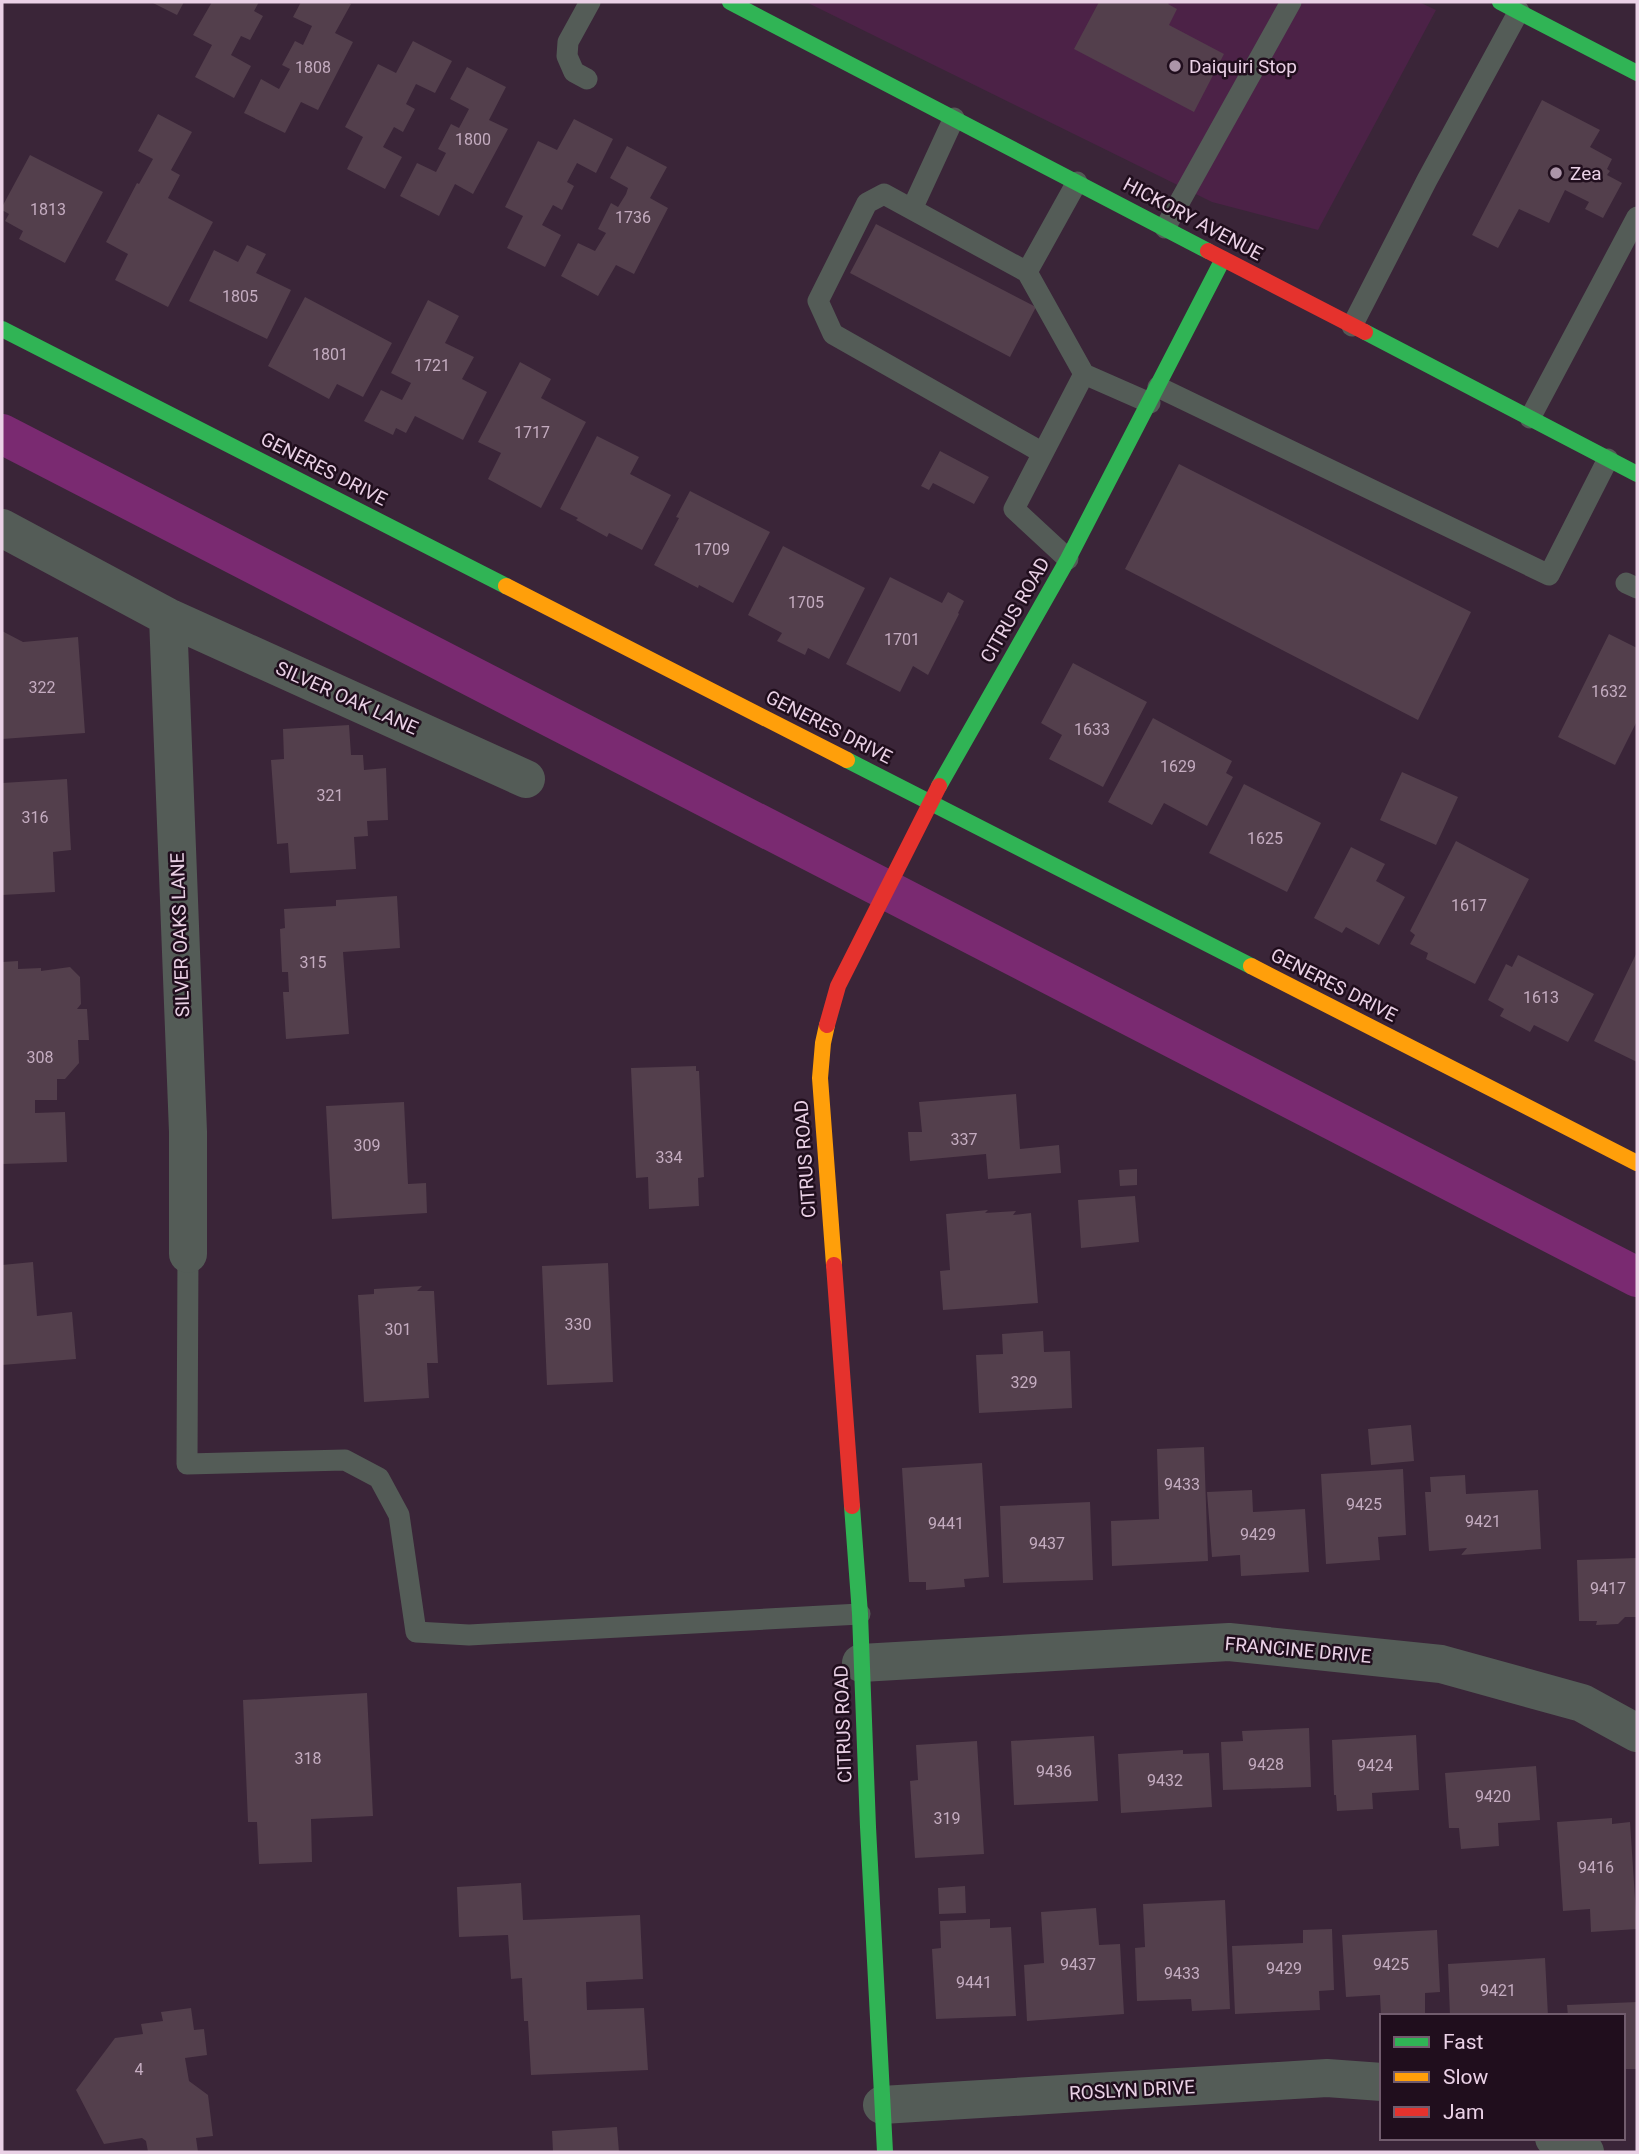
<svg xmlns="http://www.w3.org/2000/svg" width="1639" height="2154" viewBox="0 0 1639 2154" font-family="Roboto,sans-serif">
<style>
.built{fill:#4c2247}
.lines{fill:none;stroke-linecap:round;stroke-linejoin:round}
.canal{stroke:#7a2a71;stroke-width:40}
.building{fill:#533f4c}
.lane{stroke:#545c57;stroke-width:21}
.street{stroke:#545c57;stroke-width:38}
.fast{stroke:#30b455;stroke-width:16}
.slow{stroke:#ff9f0a;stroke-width:16}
.jam{stroke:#e5322d;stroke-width:16}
.poi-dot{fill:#ac95a9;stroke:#200e1d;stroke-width:2.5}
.labels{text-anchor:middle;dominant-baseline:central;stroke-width:5;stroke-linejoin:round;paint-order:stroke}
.number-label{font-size:16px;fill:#c4acc0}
.poi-label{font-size:19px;fill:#ead1e6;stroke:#200e1d;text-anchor:start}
.street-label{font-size:19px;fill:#ead1e6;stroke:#200e1d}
</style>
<rect width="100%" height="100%" fill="#3a2538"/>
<path class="built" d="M806,2H1419L1436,10L1318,230L1212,202Z"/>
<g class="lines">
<path class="canal" d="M2,434L1637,1277"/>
</g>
<path class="building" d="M151,2H184L177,15Z
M212,2H259L254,11L263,16L250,40L241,36L231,55L251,66L234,98L195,77L212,45L193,35Z
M301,2H346L351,4L335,33L353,42L318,110L301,102L285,133L244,113L261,79L279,89L290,69L282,65L295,41L303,45L312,26L293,17Z
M1099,2H1170L1168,4L1177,9L1169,25L1224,54L1194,112L1074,49Z
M413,41L452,61L435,93L416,84L406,104L415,109L403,132L394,127L383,147L402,157L385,189L347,169L363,137L345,127L378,64L396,73Z
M467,67L506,87L489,120L508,129L473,194L455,184L439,216L400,196L417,163L436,172L446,153L438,149L451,124L459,128L469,109L450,99Z
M1542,100L1600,130L1590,147L1612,159L1607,169L1610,171L1607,175L1622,183L1603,218L1585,209L1589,202L1565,190L1549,223L1519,209L1498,248L1472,235Z
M158,114L192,132L171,170L180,175L168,198L213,222L168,307L115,280L128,254L106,242L137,183L139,184L153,159L138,151Z
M574,119L613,139L596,173L577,163L567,182L574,186L562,210L553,205L542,225L561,235L545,267L507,248L523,216L505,207L538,141L557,150Z
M627,146L667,167L650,198L668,208L634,274L616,265L598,296L561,276L578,243L595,251L606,233L598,229L611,203L618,207L626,194L628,188L610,178Z
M30,155L103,192L65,263L19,239L23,231L5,221L9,214L2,210V207Z
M876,224L1036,307L1010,357L850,273Z
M247,245L266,254L256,273L291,290L267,339L189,301L214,250L238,262Z
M305,297L392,343L363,397L337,384L329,399L268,366Z
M428,300L459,316L445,343L474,357L462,379L487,392L463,440L415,416L406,433L396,428L393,435L364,421L381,390L402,400L411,383L391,373Z
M520,362L551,379L541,398L586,422L541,508L488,479L501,453L478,442Z
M597,436L639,457L630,474L671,495L642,550L609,533L607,537L576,520L578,518L560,509Z
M940,451L989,477L974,504L933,483L929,490L921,486Z
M1179,464L1471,612L1418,720L1125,569Z
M690,491L770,532L733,603L699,585L698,588L654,565L679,518L676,517Z
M783,546L865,588L829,659L808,648L805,655L777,641L782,633L748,615Z
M890,577L942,603L948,592L964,601L958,613L959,614L928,675L913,666L900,692L846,664Z
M2,631L23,642L78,637L85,733L2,739Z
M1609,634L1637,648V721L1615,765L1558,737Z
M1073,663L1147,702L1103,787L1049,759L1062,735L1041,723Z
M1153,718L1232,761L1226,773L1233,777L1207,826L1164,803L1152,825L1108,802Z
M349,725L351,755H363L364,770L386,768L388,820L367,821L368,836L354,837L356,869L290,873L288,843L277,844L271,760L284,759L283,729Z
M1402,772L1458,797L1436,845L1380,820Z
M67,779L71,850L53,852L55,892L2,895V783Z
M1244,784L1321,823L1287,892L1209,853Z
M1456,841L1529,879L1475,984L1426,959L1428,953L1410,944L1415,935L1410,931Z
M1351,847L1385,864L1376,881L1405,897L1379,945L1346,927L1342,933L1314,918Z
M397,896L400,948L343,952L349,1034L286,1039L283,992H289L288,972H282L280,929L285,928L284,909L336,906V900Z
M1637,952V1062L1594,1041Z
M1518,955L1594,994L1568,1042L1534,1025L1530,1032L1500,1016L1504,1009L1488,1000L1506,964L1512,967Z
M18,961V969L41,968V971L70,967L80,977L81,1004L77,1009H87L89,1040H78L79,1063L65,1079H57V1100H35V1113L65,1112L67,1162L2,1164V962Z
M696,1066V1071H699L704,1177L698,1178L699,1206L649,1209L648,1177L636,1178L631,1068Z
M1016,1094L1020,1149L1059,1145L1061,1173L988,1179L986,1154L910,1161L908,1132H922L919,1102Z
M404,1102L408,1184L426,1183L427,1213L332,1219L326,1106Z
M1137,1169V1185L1120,1186L1119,1170Z
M1135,1196L1139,1242L1081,1248L1078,1200Z
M988,1210L985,1213L1016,1211L1013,1215L1031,1213L1038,1303L943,1310L940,1271L950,1270L946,1214Z
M33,1262L37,1316L72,1312L76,1359L2,1365V1265Z
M608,1263L613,1382L547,1385L542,1266Z
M422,1286L417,1291H434L438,1363H427L429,1398L364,1402L358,1295L374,1294V1289Z
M1043,1331L1044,1352L1070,1351L1072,1408L979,1413L976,1355L1003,1354L1002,1334Z
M1411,1425L1414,1461L1371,1465L1368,1429Z
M1204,1447L1208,1561L1112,1566L1111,1521L1159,1519L1157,1449Z
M982,1463L989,1577L964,1579L965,1587L926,1590V1582H909L902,1468Z
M1403,1469L1406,1535L1378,1537L1380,1560L1326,1564L1321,1474Z
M1465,1475L1466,1494L1538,1490L1541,1549L1461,1555L1467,1548L1429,1551L1425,1492H1431L1430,1477Z
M1252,1490L1253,1512L1305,1509L1309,1572L1241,1576L1240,1555L1212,1557L1207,1492Z
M1090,1502L1093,1580L1003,1583L1000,1506Z
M1637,1558V1617H1625L1618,1624L1596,1625L1597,1621H1579L1577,1560Z
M367,1693L373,1816L311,1819L312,1862L259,1864L257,1822H248L243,1700Z
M1309,1728L1311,1787L1223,1790L1221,1742L1243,1741L1242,1731Z
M1416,1735L1419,1790L1372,1793L1373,1809L1337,1811L1336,1795H1334L1332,1740Z
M1094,1736L1098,1801L1014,1805L1011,1741Z
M977,1741L984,1854L915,1858L910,1781L918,1780L916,1745Z
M1183,1750V1754L1209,1753L1212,1807L1121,1813L1118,1754Z
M1536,1766L1540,1820L1498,1823L1499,1846L1461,1849L1459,1828H1449L1445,1773Z
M1612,1818V1824L1630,1822L1637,1929L1591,1932L1590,1909L1563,1911L1557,1822Z
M521,1883L523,1920L640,1915L643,1979L586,1982L587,2010L644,2008L648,2070L531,2075L528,2021H524L522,1978L511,1979L508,1935L459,1937L457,1887Z
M965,1886L966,1913L939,1914L938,1888Z
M1225,1900L1230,2009L1192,2011L1191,1999L1137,2001L1135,1948L1145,1947L1143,1904Z
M1096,1908L1099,1945L1120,1944L1124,2014L1027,2021L1024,1965L1044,1963L1041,1912Z
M990,1919V1928L1011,1927L1016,2016L936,2019L932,1949L941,1948L940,1921Z
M1332,1929L1334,1990L1319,1991L1320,2010L1235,2014L1232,1946L1303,1943V1930Z
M1437,1930L1440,1992L1425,1993V2013L1381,2016L1380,1995L1346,1997L1342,1935Z
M1545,1958L1548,2016H1450L1448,1964Z
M1637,2002V2069H1623V2016H1568L1567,2005Z
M191,2008L194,2030L204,2029L207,2055L185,2058L189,2081L208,2095L213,2136L196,2138L198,2152H148L146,2141L142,2138L104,2144L76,2090L115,2038L143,2034L141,2024L163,2021L161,2012Z
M617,2127L619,2152H553L552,2131Z"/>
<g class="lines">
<path class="lane" d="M587,79L574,72L567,56L568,42L590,2
M912,209L954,118
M1165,228L1291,2
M1027,272L1077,182
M1352,326L1427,180L1519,11
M1158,387L1549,575L1608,459
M1530,418L1637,217
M1043,453L833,334L818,301L867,203L884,194L1027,272L1084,374
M1068,559L1014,509L1084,374L1150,403
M1626,583L1637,588
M188,1254L187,1464L345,1460L379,1478L399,1515L416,1632L469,1635L860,1614"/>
<path class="street" d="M2,528L168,617L526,779
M168,617L188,1132V1254
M861,1663L1229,1642L1441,1664L1582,1703L1637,1733
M882,2105L1327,2078L1382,2082
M1554,2138L1585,2152"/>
<path class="fast" d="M730,2L1208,251
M1500,2L1637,73
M2,329L506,586
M1365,332L1637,474
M847,760L1251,966
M939,786L1068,559L1223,259
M852,1506L860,1614L868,1827L885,2152"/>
<path class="slow" d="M506,586L847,760
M1251,966L1637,1163
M827,1025L823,1043L820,1078L834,1265"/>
<path class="jam" d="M1208,251L1365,332
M827,1025L838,986L939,786
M834,1265L852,1506"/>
</g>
<g class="poi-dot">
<circle cx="1175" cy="66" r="7"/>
<circle cx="1556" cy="173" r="7"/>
</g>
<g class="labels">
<g class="number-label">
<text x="313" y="67">1808</text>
<text x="473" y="139">1800</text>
<text x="48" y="209">1813</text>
<text x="633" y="217">1736</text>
<text x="240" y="296">1805</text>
<text x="330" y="354">1801</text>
<text x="432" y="365">1721</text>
<text x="532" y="432">1717</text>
<text x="712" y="549">1709</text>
<text x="806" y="602">1705</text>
<text x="902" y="639">1701</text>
<text x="42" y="687">322</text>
<text x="1609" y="691">1632</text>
<text x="1092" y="729">1633</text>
<text x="1178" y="766">1629</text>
<text x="330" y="795">321</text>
<text x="35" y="817">316</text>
<text x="1265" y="838">1625</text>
<text x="1469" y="905">1617</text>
<text x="313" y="962">315</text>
<text x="1541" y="997">1613</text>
<text x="40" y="1057">308</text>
<text x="964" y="1139">337</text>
<text x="367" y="1145">309</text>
<text x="669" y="1157">334</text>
<text x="578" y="1324">330</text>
<text x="398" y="1329">301</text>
<text x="1024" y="1382">329</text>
<text x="1182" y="1484">9433</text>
<text x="1364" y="1504">9425</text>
<text x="1483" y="1521">9421</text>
<text x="946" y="1523">9441</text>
<text x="1258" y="1534">9429</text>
<text x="1047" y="1543">9437</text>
<text x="1608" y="1588">9417</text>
<text x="308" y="1758">318</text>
<text x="1266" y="1764">9428</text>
<text x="1375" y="1765">9424</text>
<text x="1054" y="1771">9436</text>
<text x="1165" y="1780">9432</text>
<text x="1493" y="1796">9420</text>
<text x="947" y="1818">319</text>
<text x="1596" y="1867">9416</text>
<text x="1078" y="1964">9437</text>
<text x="1391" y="1964">9425</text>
<text x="1284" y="1968">9429</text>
<text x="1182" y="1973">9433</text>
<text x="974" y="1982">9441</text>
<text x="1498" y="1990">9421</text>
<text x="139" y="2069">4</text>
</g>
<g class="poi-label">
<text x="1189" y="66">Daiquiri Stop</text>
<text x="1570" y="173">Zea</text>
</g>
<g class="street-label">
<text transform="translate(1193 219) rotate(28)">HICKORY AVENUE</text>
<text transform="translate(324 469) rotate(27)">GENERES DRIVE</text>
<text transform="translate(1015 610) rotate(-60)">CITRUS ROAD</text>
<text transform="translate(347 698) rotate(24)">SILVER OAK LANE</text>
<text transform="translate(829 727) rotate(27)">GENERES DRIVE</text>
<text transform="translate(180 935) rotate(-92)">SILVER OAKS LANE</text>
<text transform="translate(1334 985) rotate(27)">GENERES DRIVE</text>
<text transform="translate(805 1159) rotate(-94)">CITRUS ROAD</text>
<text transform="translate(1298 1650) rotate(5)">FRANCINE DRIVE</text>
<text transform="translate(843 1724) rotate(-92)">CITRUS ROAD</text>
<text transform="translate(1132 2090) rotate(-3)">ROSLYN DRIVE</text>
</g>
</g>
<rect width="1639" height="2154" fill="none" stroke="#ead1e6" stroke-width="7"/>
<rect x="1380" y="2014" width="245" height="126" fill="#200e1d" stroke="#715c6d" stroke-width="2"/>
<rect x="1394" y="2037" width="35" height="10" fill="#30b455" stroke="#715c6d" stroke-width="2"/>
<text x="1443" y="2049" font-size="21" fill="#ead1e6">Fast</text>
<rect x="1394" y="2072" width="35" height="10" fill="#ff9f0a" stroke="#715c6d" stroke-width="2"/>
<text x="1443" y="2084" font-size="21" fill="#ead1e6">Slow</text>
<rect x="1394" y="2107" width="35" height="10" fill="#e5322d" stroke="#715c6d" stroke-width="2"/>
<text x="1443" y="2119" font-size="21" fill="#ead1e6">Jam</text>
</svg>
